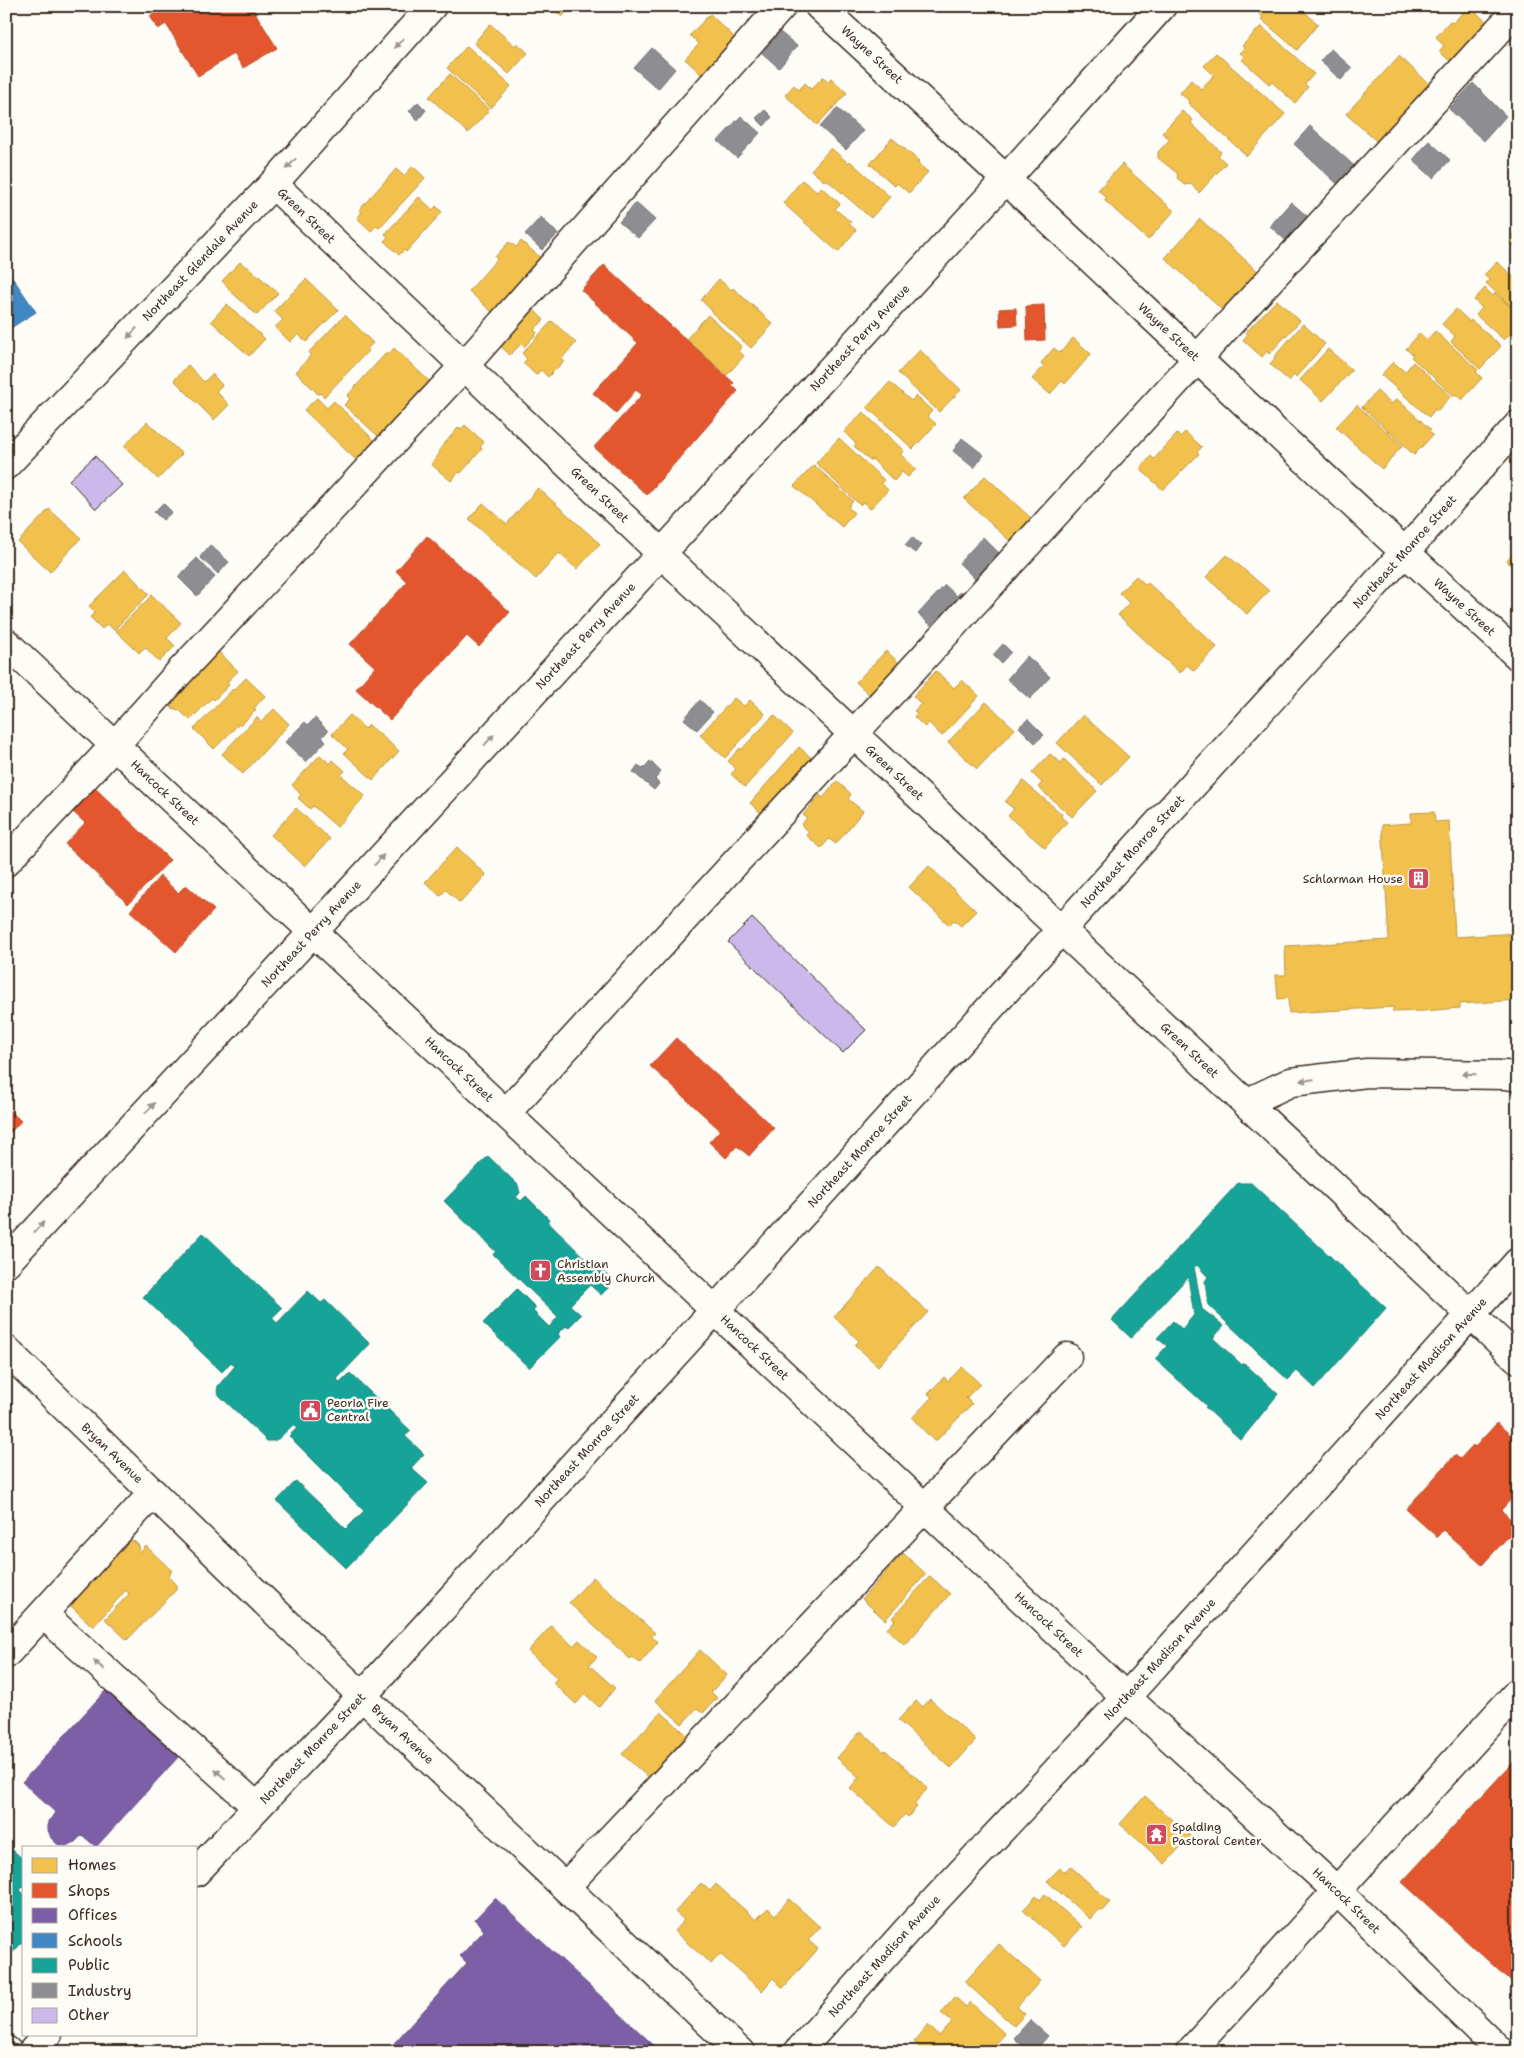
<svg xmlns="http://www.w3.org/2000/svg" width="1524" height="2058" viewBox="0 0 1524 2058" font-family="'Shantell Sans',sans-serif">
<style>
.homes{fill:#f2c14e;stroke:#bb9440}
.shops{fill:#e4572e;stroke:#b14a29}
.offices{fill:#7b5ea7;stroke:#684e7e}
.schools{fill:#3f88c5;stroke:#3e6c93}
.public{fill:#17a398;stroke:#227f73}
.industry{fill:#8d8d92;stroke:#746f6f}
.building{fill:#cab9ea;stroke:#3b2a1e}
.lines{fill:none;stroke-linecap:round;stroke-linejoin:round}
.minor-casing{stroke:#3b2a1e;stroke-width:31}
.minor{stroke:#fdfcf7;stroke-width:28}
.oneway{fill:#9c938a}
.labels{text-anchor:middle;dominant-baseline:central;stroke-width:5;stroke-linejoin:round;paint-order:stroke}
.street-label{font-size:12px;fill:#3b2a1e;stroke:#fdfcf7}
.poi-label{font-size:12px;fill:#3b2a1e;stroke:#fdfcf7;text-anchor:start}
</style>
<rect width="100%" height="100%" fill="#fdfcf7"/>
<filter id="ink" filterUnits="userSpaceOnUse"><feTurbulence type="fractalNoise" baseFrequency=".02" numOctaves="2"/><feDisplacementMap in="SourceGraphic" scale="10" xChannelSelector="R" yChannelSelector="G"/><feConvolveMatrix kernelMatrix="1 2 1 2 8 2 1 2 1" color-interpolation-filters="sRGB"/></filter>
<g filter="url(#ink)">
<path class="homes" d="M550,6H572L562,17Z
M1259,6H1298L1318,24L1297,50L1261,19L1263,17L1256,11Z
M1469,6L1489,24L1453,64L1439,51L1444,46L1436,37L1450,21L1453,23Z
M710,14L735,38L701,74L685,59L699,44L690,35Z
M490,24L515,46L517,43L528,53L509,74L474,43Z
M1261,26L1314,74L1305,84L1308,87L1295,103L1272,82L1269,84L1241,59L1244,56L1240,53L1244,48L1242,46Z
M467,46L511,86L491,108L447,68Z
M1216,53L1285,114L1247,156L1188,103L1189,101L1180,93L1191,80L1201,89L1214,75L1204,66Z
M1399,56L1436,90L1384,148L1346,114Z
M450,74L489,110L468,133L429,97Z
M823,77L828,81L831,78L847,93L817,125L785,95L794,85L799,90L805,83L811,89Z
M1182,111L1193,120L1191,123L1221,152L1218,156L1226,163L1199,193L1191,184L1184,185L1178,179L1177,173L1158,158V152L1170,139L1162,133Z
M892,138L919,161L917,163L928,172L909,193L897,183L895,186L870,164Z
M831,148L848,163L850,161L890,197L871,218L826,179L824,181L811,170Z
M1122,164L1174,211L1148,240L1104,200L1107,198L1098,190Z
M413,166L425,178L379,228L376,226L371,231L357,218L362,212L359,210L396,169L404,176Z
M802,180L817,192L821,187L840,204L835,209L851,222L849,224L856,230L838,252L783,203Z
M419,197L433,210L436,206L442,212L406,252L404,250L399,255L384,241L388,237L385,234Z
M1200,219L1264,277L1229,316L1165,258Z
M1518,228V250L1510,243L1514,237L1512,235Z
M521,241L541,258L535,265L537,266L494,314L469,291L497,259L495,257L509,242L516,247Z
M240,262L246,267L247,266L278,293L257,315L228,289L229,288L222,281Z
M1497,262L1515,278L1512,280L1518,285V313L1486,283L1489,280L1484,275Z
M306,279L338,310L306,342L298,334L290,342L275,327L283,320L274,311Z
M719,279L731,290L733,288L773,324L751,348L711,312L712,311L701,300Z
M1485,288L1493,296L1495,293L1518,314V325L1504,340L1476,315L1482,308L1474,300Z
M1277,300L1300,321L1269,354L1267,351L1262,357L1243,340L1248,334L1246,332Z
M227,304L265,339L249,356L211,321Z
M530,306L544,320L534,330L537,333L524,347L521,344L510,355L496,342Z
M1456,309L1470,322L1471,320L1501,346L1480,369L1451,342L1455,336L1442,324Z
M345,315L373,343L367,349L369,350L324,397L320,393L318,394L296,372L311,355L308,353Z
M708,315L742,347L739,351L744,356L727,375L686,339Z
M552,321L576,343L561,359L564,361L548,377L541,370L536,375L523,363L527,359L522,353Z
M1303,324L1325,344L1296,377L1294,375L1289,381L1270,364L1275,358L1274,357Z
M1435,331L1478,370L1476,372L1482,378L1462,400L1455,394L1454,396L1411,357L1413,355L1406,349L1420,333L1427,340Z
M1073,338L1091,354L1065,384L1062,381L1050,394L1032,379L1044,366L1041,363L1054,348L1060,353Z
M394,348L430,382L425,387L427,389L387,433L383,430L378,436L344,405L350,399L347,396L387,352L389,354Z
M1328,349L1352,370L1323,401L1300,380Z
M920,350L961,390L939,412L898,373Z
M1393,362L1405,372L1413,362L1451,396L1437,411L1435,409L1429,417L1381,375Z
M188,365L204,382L212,374L222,385L216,391L229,405L214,420L174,380Z
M890,382L911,401L916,396L932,411L927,416L936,424L913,449L867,407Z
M1377,391L1391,404L1397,399L1431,430L1429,432L1433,435L1414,455L1362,407Z
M317,398L327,408L334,401L375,441L370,446L374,449L361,463L357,459L356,460L304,410Z
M1357,405L1402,446L1382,469L1336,427Z
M863,412L904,451L900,454L916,469L908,477L902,472L894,481L872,459L870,461L854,446L856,444L844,432Z
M147,422L182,454L158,479L124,446Z
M465,425L484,442L480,447L482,449L461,473L459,472L451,481L431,464L440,453L438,451L459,427L461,429Z
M1185,432L1202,447L1197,452L1199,454L1163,490L1140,469L1151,456L1154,459L1177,434L1180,437Z
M839,438L884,480L881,483L888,490L870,509L863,502L860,505L816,463Z
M814,465L853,501L848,507L854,513L842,527L794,486Z
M985,476L1032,519L1011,542L964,499Z
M538,488L600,544L577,569L559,553L536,579L469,519L483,503L507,524Z
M49,509L81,538L50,572L18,542Z
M1518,548V571L1506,561Z
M1227,555L1269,591L1247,614L1206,577Z
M125,570L149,594L114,630L107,624L102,629L90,617L95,612L89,606Z
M1136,576L1146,585L1148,583L1217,647L1194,671L1187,665L1180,673L1118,615L1129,603L1119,593Z
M152,595L181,623L167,638L175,646L159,662L145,647L139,653L116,631Z
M218,651L238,671L227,682L229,685L214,700L212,698L190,720L179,710L172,708L170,703Z
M886,651L907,670L877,702L856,682Z
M936,671L954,688L962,680L979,696L942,736L929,723L925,727L914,717L917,713L914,711L921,704L913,696Z
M246,678L265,696L254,708L256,710L241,725L239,724L214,749L194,729L233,689L234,690Z
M734,698L744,706L750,700L765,714L725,758L700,735Z
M986,702L1015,729L977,769L948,742Z
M274,709L289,724L243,774L222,754L257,717L261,722Z
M350,715L365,729L369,725L399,751L373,780L344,753L348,749L332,734Z
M774,715L793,733L745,787L731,774L736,769L728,761L740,748L741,750Z
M1083,715L1129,757L1102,785L1057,743Z
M799,747L815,761L765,817L750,803Z
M1050,754L1061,763L1064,759L1097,791L1072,817L1038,787L1042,783L1032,773Z
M320,755L330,764L333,760L345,771L341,775L365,796L337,827L313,806L310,809L298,798L301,795L292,785Z
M837,781L851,794L848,799L863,811L836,844L829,839L821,848L806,835L809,832L801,825L807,818L803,815L820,795L823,798Z
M1023,781L1062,814L1061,817L1067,822L1045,848L1008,816L1014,809L1005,802Z
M296,808L330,839L305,866L271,835Z
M1434,812L1435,822L1449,821L1455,937L1518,933V1000L1460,1004V1008L1423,1011L1393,1012V1007L1289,1013L1288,998L1278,999L1276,975H1286L1285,946L1389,940L1382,825L1411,823V813Z
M457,847L486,875L460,903L446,890L440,896L425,882Z
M929,866L976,911L961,926L954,920L949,925L909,887Z
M879,1267L928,1312L878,1366L855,1345L859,1341L834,1317Z
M962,1367L980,1384L966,1398L972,1404L935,1442L912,1418L932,1397L928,1394L944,1377L948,1381Z
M125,1541H134L139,1546L140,1553L146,1546L172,1571L168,1576L176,1585V1590L127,1640L105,1619L129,1594L126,1590L93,1627L70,1605L95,1577L96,1571L100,1566H107L108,1560L112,1554H117Z
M903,1553L926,1574L885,1620L862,1599Z
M930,1576L950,1594L905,1645L887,1629L895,1620L892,1618Z
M593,1577L655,1633L651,1636L658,1642L640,1663L632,1657L630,1659L569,1603Z
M551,1626L573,1646L579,1640L597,1657L589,1665L615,1688L599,1707L585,1694L576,1704L553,1683L557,1678L528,1651Z
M700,1650L727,1675L711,1692L717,1698L703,1713L697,1708L682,1724L655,1700Z
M930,1699L976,1740L951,1768L898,1720L916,1701L923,1707Z
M661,1712L687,1735L649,1778L622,1754Z
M861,1731L884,1752L885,1750L928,1788L914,1804L917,1807L908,1817L905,1814L894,1827L850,1788L859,1777L837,1758Z
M1145,1796L1190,1836L1165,1864L1120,1824Z
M1070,1866L1110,1902L1102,1911L1099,1909L1090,1919L1047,1881L1060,1868L1065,1872Z
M701,1883L710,1891L716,1884L756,1920L768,1908L775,1915L789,1899L820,1927L808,1940L818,1949L783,1988L773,1978L762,1991L720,1954L711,1964L674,1931L684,1920L675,1912Z
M1045,1894L1082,1927L1064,1946L1023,1910L1036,1896L1040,1900Z
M999,1944L1040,1981L1017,2007L1025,2014L1014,2026L965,1982Z
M955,1997L966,2007L970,2002L1005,2034L992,2048L996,2052H924L914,2042L928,2025L939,2036L952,2022L941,2013Z"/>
<path class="shops" d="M154,6H251L277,48L243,68L234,54L198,76L166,24L158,29L150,16L157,11Z
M604,265L734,383L732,385L738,391L647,495L594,447L642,395L636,390L616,413L593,393L638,343L581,290Z
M1044,305L1045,340L1027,341L1026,306Z
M1016,308L1017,325L1000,326L999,309Z
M427,536L510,612L479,647L467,636L390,720L356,689L375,667L350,644L407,582L396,571Z
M93,786L170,860L128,904L65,844L85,823L71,810Z
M160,876L178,893L186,885L214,910L176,952L130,911Z
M676,1038L774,1128L749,1156L737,1146L726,1158L709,1142L720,1130L650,1066Z
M6,1107L21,1121L6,1137Z
M1497,1423L1518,1442V1492L1501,1510L1518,1526L1482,1565L1443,1530L1437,1537L1406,1509L1455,1455L1460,1459L1473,1445L1475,1447Z
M1518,1757V1988L1402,1882Z"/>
<path class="offices" d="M108,1688L181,1754L96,1847L82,1835L75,1842L66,1846L57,1844L51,1838L48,1830V1821L56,1813L22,1782Z
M495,1898L661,2052H386L467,1963L460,1956L484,1931L475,1919Z"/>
<path class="schools" d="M6,268L36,312L6,331Z"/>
<path class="public" d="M488,1156L518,1185L520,1193L516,1197L521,1201L526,1196L550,1220L548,1222L599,1272L601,1269L614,1282L601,1295L590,1285L570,1305L581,1315L568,1328L566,1326L558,1334L560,1337L529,1368L483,1323L517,1289L536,1308L533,1311L549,1327L558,1317L493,1254L496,1252L444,1201Z
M1238,1183H1251L1386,1308L1315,1388L1297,1371L1288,1380L1208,1305L1205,1281L1208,1277L1197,1265L1194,1267L1202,1309L1224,1326L1213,1338L1242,1365L1244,1363L1278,1394L1241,1440L1205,1407L1207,1406L1155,1359L1167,1346L1157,1338L1173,1321L1182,1329L1194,1315L1188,1277L1131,1338L1112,1320Z
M203,1233L282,1308L272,1318L277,1323L308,1291L321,1303L325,1300L370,1344L337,1379L340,1383L350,1373L411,1431L405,1436L424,1454L411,1468L428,1483L346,1568L277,1501L296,1481L346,1529L364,1511L289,1436L297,1428L294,1424L278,1439L273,1441H267L220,1396L217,1392L218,1386L235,1366L231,1362L222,1372L143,1297Z
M6,1844L24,1860V1886L20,1890L24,1894V1940L10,1956L6,1952Z"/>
<path class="industry" d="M780,32L797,46L779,68L762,53Z
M652,48L675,69L658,89L634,68Z
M1331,49L1352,68L1341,80L1320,61Z
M1473,83L1506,116L1484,141L1449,109Z
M418,102L426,110L418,120L409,111Z
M837,108L863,131L846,150L820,127Z
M765,110L772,117L764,126L756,118Z
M741,116L760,133L737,158L718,141Z
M1310,126L1361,172L1344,190L1294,144Z
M1429,141L1450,160L1433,178L1413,160Z
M1291,202L1316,224L1294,248L1270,226Z
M636,203L655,220L638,238L619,222Z
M541,217L558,234L542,250L525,234Z
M962,438L984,455L974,468L953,451Z
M163,503L172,512L163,520L154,512Z
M912,537L921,545L915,553L905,545Z
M983,537L1000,554L976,580L959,563Z
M210,545L229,562L218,574L200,557Z
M197,558L215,577L197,596L178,577Z
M945,585L957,596L961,591L970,599L940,633L918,614Z
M1003,644L1011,652L1001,663L993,655Z
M1027,656L1050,677L1030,699L1007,679Z
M700,700L713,712L697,730L684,719Z
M315,718L328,731L322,737L326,741L306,762L285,742L305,722L308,725Z
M1028,719L1044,735L1035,743L1019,727Z
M650,761L661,772L655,779L659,784L654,790L633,772L638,765L643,769Z
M1030,2020L1048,2036L1034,2052H1029L1014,2038Z"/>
<path class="building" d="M95,456L122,485L96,509L69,480Z
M752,918L866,1030L843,1053L728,942Z"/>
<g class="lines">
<defs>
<g id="minor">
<path id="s1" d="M819,6C1053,221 1283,442 1518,656"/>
<path id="s2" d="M273,184L661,553L1518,1359"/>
<path id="s3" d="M6,465L273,184L432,6"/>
<path id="s4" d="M6,643L1126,1697L1337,1891L1501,2052"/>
<path d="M6,862L115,745L177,675L464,366L782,6"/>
<path d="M1246,1103L1291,1082L1367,1073L1506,1075L1518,1077"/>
<path d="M506,1113L1518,9"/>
<path id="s5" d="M6,1263L313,932L1007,178L1162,6"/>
<path id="s6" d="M6,1350L362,1696L740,2052"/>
<path d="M43,1614L256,1806"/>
<path d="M6,1654L153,1493"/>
<path id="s7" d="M196,1872L362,1696L716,1309L1404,553L1518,425"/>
<path d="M565,1887L1067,1357"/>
<path d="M6,2050L8,2052"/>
<path d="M32,2052L48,2034"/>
<path id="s8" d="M798,2052L909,1928L1126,1697L1518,1262"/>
<path d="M1190,2052L1518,1692"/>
</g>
</defs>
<use href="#minor" class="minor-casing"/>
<use href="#minor" class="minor"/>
</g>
<defs><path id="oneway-solid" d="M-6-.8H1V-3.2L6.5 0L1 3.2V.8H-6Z" transform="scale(1.25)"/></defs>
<g class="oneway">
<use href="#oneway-solid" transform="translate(399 43) rotate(132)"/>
<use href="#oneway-solid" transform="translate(291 164) rotate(132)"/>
<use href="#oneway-solid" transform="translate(132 333) rotate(133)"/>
<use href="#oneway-solid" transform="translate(489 740) rotate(-48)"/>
<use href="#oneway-solid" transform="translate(379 860) rotate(-48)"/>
<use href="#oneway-solid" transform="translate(1469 1074) rotate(-179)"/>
<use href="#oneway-solid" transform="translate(1307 1080) rotate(174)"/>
<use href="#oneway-solid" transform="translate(150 1108) rotate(-47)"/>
<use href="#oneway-solid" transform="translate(39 1227) rotate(-47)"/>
<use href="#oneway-solid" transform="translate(99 1665) rotate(-138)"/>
<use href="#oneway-solid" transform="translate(220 1774) rotate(-138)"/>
</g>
</g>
<defs>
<symbol id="building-square" viewBox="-11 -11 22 22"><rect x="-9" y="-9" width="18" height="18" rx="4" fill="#d1495b" stroke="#fdfcf7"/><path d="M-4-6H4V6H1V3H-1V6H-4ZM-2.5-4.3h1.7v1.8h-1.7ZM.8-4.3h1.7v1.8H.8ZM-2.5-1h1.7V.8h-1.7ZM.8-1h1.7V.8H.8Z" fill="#fff"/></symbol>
<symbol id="church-square" viewBox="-11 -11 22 22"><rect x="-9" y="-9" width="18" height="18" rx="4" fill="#d1495b" stroke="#fdfcf7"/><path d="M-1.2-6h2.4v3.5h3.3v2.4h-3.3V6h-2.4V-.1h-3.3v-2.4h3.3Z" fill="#fff"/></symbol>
<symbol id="civic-square" viewBox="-11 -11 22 22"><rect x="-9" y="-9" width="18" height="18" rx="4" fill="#d1495b" stroke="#fdfcf7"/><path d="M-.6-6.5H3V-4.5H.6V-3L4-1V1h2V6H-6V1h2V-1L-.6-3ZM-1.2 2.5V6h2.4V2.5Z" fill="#fff"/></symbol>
<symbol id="temple-square" viewBox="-11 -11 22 22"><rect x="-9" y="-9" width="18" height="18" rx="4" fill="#d1495b" stroke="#fdfcf7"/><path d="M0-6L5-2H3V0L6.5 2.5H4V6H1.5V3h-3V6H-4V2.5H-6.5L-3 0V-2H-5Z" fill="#fff"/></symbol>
</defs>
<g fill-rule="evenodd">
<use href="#building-square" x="1406" y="866" width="25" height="25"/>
<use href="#church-square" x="528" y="1258" width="25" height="25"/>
<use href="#civic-square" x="298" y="1398" width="25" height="25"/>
<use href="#temple-square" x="1144" y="1822" width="25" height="25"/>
</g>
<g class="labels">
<g class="street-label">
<text stroke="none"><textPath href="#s1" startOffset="72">Wayne Street</textPath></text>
<text stroke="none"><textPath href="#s2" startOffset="46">Green Street</textPath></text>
<text stroke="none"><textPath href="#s3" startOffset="282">Northeast Glendale Avenue</textPath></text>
<text stroke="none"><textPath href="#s1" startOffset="478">Wayne Street</textPath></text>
<text stroke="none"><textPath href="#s5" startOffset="1259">Northeast Perry Avenue</textPath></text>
<text stroke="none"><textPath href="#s2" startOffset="451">Green Street</textPath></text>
<text stroke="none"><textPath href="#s7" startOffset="1790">Northeast Monroe Street</textPath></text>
<text stroke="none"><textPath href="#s1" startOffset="882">Wayne Street</textPath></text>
<text stroke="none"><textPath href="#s5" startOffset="854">Northeast Perry Avenue</textPath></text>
<text stroke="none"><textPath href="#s2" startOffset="856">Green Street</textPath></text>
<text stroke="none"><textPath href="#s4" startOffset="218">Hancock Street</textPath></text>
<text stroke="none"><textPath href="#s7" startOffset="1385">Northeast Monroe Street</textPath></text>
<text stroke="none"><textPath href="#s5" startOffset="449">Northeast Perry Avenue</textPath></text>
<text stroke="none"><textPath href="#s2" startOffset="1261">Green Street</textPath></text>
<text stroke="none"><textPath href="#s4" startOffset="622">Hancock Street</textPath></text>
<text stroke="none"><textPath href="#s7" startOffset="980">Northeast Monroe Street</textPath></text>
<text stroke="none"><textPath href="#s4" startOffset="1028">Hancock Street</textPath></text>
<text stroke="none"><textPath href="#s8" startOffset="939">Northeast Madison Avenue</textPath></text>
<text stroke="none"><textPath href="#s7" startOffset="575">Northeast Monroe Street</textPath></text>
<text stroke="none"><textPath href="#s6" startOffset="148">Bryan Avenue</textPath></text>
<text stroke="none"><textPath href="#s4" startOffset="1432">Hancock Street</textPath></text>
<text stroke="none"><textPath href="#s8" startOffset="534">Northeast Madison Avenue</textPath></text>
<text stroke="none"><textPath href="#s6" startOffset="552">Bryan Avenue</textPath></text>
<text stroke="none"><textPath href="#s7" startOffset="170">Northeast Monroe Street</textPath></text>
<text stroke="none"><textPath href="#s4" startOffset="1838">Hancock Street</textPath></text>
<text stroke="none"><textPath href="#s8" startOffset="129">Northeast Madison Avenue</textPath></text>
</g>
<g class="poi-label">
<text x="1403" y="879" text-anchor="end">Schlarman House</text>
<text x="557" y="1264">Christian<tspan x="557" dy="14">Assembly Church</tspan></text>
<text x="327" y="1403">Peoria Fire<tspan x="327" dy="14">Central</tspan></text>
<text x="1172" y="1827">Spalding<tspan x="1172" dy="14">Pastoral Center</tspan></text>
</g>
</g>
<rect width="1524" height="2058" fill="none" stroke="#fdfcf7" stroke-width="25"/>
<rect x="12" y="12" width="1499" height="2033" fill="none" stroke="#3b2a1e" stroke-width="2" filter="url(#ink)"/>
<rect x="22" y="1846" width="175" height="190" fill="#fdfcf7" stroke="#afa8a0"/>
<rect x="32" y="1858" width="25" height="15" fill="#f2c14e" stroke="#afa8a0"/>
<text x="68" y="1870" font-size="15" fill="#3b2a1e">Homes</text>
<rect x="32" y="1883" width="25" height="15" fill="#e4572e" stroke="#afa8a0"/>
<text x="68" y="1896" font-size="15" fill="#3b2a1e">Shops</text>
<rect x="32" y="1908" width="25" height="15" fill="#7b5ea7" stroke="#afa8a0"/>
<text x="68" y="1920" font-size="15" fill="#3b2a1e">Offices</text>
<rect x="32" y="1933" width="25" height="15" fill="#3f88c5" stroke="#afa8a0"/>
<text x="68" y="1946" font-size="15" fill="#3b2a1e">Schools</text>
<rect x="32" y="1958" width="25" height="15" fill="#17a398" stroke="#afa8a0"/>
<text x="68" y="1970" font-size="15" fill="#3b2a1e">Public</text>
<rect x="32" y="1983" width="25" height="15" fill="#8d8d92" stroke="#afa8a0"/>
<text x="68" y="1996" font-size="15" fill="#3b2a1e">Industry</text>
<rect x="32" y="2008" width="25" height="15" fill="#cab9ea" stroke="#afa8a0"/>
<text x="68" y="2020" font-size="15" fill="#3b2a1e">Other</text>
</svg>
